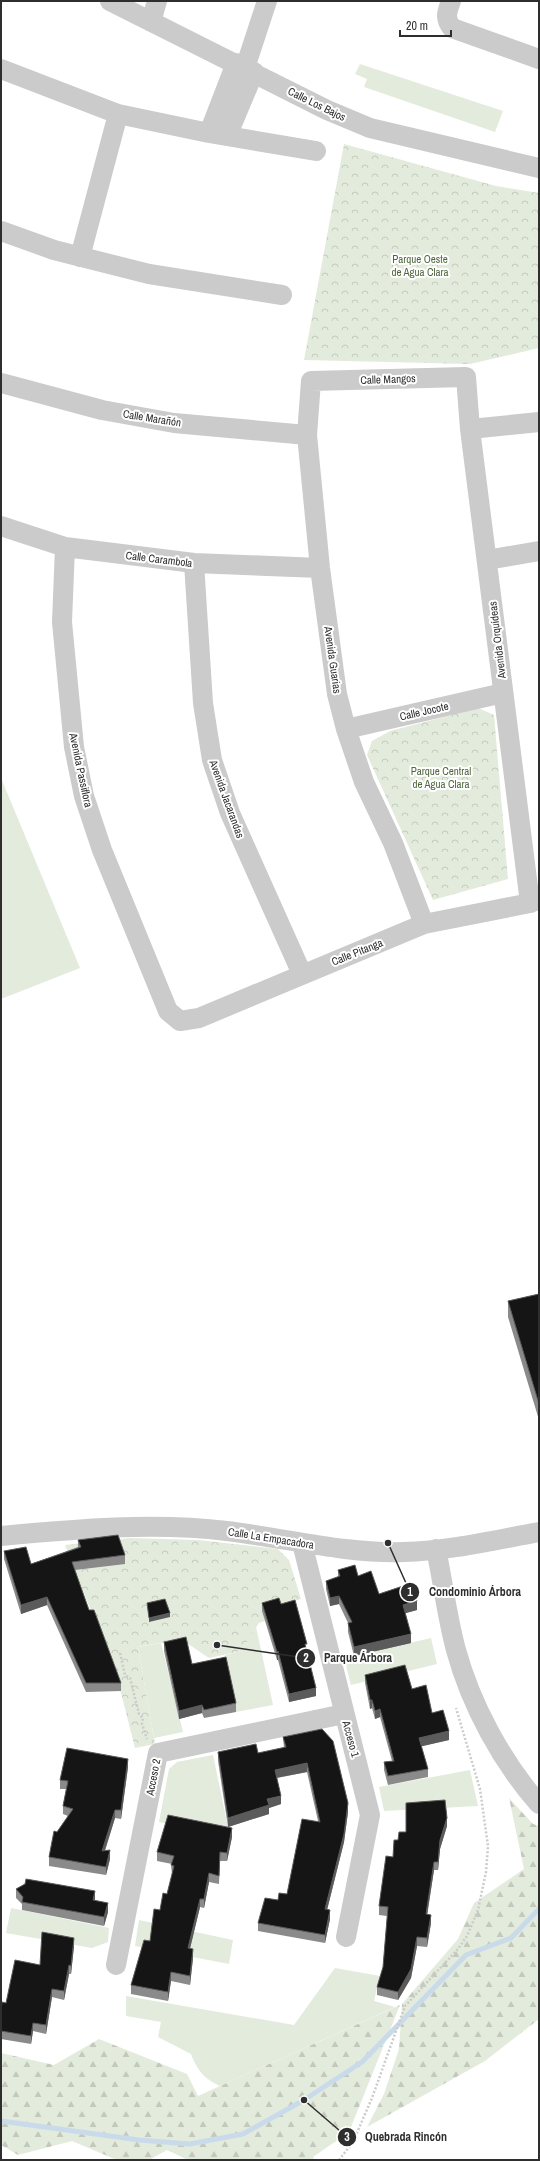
<svg xmlns="http://www.w3.org/2000/svg" width="540" height="2161" viewBox="0 0 540 2161" font-family="'Archivo Narrow',sans-serif">
<style>
.green{fill:#e3ebdc}
.forest{fill:url(#forest-firs)}
.park{fill:url(#park-crowns)}
.lines{fill:none;stroke-linecap:round;stroke-linejoin:round}
.stream{stroke:#c9dbea;stroke-width:5}
.path{stroke:#cbcbcb;stroke-width:2.5;stroke-dasharray:2 2;stroke-linecap:butt}
.minor{stroke:#cbcbcb;stroke-width:20}
.wall{fill:#8a8a8a}
.shaded-wall{fill:#5b5b5b}
.building{fill:#151515;stroke:#5b5b5b}
.labels{text-anchor:middle;dominant-baseline:central;stroke-width:4;stroke-linejoin:round;paint-order:stroke}
.street-label{font-size:11px;fill:#2e2e2e;stroke:#fff}
.park-label{font-size:11px;fill:#4f673d;stroke:#fff}
.leader{fill:none;stroke:#2e2e2e;stroke-width:1.5}
.callout-dot{fill:#2e2e2e;stroke:#fff;stroke-width:1.5}
.mark-label{font-size:12px;text-anchor:middle;font-weight:bold;fill:#fff}
.callout-label{font-size:12px;text-anchor:middle;font-weight:bold;fill:#2e2e2e;stroke:#fff;stroke-width:4;stroke-linejoin:round;paint-order:stroke}
</style>
<defs>
<pattern id="forest-firs" width="22" height="20" patternUnits="userSpaceOnUse"><rect width="22" height="20" fill="#e3ebdc"/><path d="M5 1l3.5 6h-7zM16 11l3.5 6h-7z" fill="#c3cabd"/></pattern>
<pattern id="park-crowns" width="20" height="18" patternUnits="userSpaceOnUse"><rect width="20" height="18" fill="#e3ebdc"/><path d="M2 6a3 3 0 1 1 6 0M12 15a3 3 0 1 1 6 0" fill="none" stroke="#c3cabd"/></pattern>
</defs>
<rect width="100%" height="100%" fill="#fff"/>
<path class="green" d="M360,64L503,111L495,132L364,87L367,79L355,74Z
M1,778L80,968L1,999Z
M256,1627L273,1705L236,1712L225,1655L241,1651Z
M431,1638L437,1664L351,1685L344,1658Z
M161,1643L183,1732L154,1738L138,1647Z
M213,1755L230,1837L159,1822L169,1769L177,1762Z
M470,1770L478,1806L384,1811L379,1787Z
M11,1908L109,1928L108,1942L92,1948L6,1933Z
M139,1920L233,1940L229,1964L135,1946Z
M335,1968L380,1976L374,2001L395,2007L220,2086C204,2079 197,2070 191,2054L158,2037L161,2022L126,2016V1996L294,2025Z"/>
<path class="forest" d="M509,1798L533,1824L539,1826V2019L485,2061L367,2127L384,2094L399,2049L402,2004L458,1939L474,1903L524,1869Z
M400,2005L349,2132L313,2157L314,2160H188L167,2150L149,2160H117L72,2141L18,2155L1,2145V2053L54,2065L99,2039L187,2074L198,2096Z"/>
<path class="park" d="M344,144L496,186L539,193V348L470,364L304,360Z
M478,708L494,715L508,879L433,900L367,755L372,741L390,731Z
M130,1538L198,1540L278,1549L289,1560L301,1599L263,1611L265,1621L259,1623L241,1651L209,1658L181,1639L138,1647L155,1744L135,1748L117,1677L65,1545Z"/>
<g class="lines">
<path class="stream" d="M1,2121L139,2140L190,2144L243,2134L304,2100L362,2062L466,1955L511,1938L539,1909"/>
<path class="path" d="M120,1653L125,1675L130,1678L139,1714L143,1718L142,1724L147,1739
M339,2160L353,2142L372,2098L405,2006L458,1949L467,1936L478,1910L486,1872L488,1846L480,1789L456,1708"/>
<path class="minor" d="M110,1L327,110L370,128L539,168
M451,1C447,12 444,18 452,28L539,59
M151,22L157,1
M245,68L267,1
M1,69L118,114L209,133L316,151
M209,133L236,63
M227,136L254,72
M1,231L54,250L149,274L282,295
M80,257L118,114
M1,383L102,410L174,423L307,435
M470,429L539,422
M1,526L65,547L194,563L320,568
M65,547L62,622L74,747L84,796L102,850L168,1011L180,1021L199,1018L424,924L530,903L539,899
M487,560L539,551
M194,563L203,703L212,760L230,813L302,974
M346,729L503,693
M424,924L393,843L364,782L346,729L337,694L320,568L307,435L311,381L466,377L470,429L530,903
M1,1536C76,1529 153,1522 227,1531C286,1538 345,1554 404,1552C449,1551 495,1540 539,1532
M302,1543L370,1815L346,1937
M436,1549C443,1582 447,1617 456,1650C471,1705 502,1762 539,1804
M116,1965L158,1753L344,1714"/>
</g>
<path class="wall" d="M539,1294V1420L508,1317V1301Z
M78,1540L125,1555V1564L75,1570L89,1610L121,1683V1691L86,1692L47,1605L21,1614L4,1559V1551L31,1564L78,1547Z
M338,1570L358,1576L379,1594L417,1610L405,1613L411,1643L354,1656L348,1632V1623L339,1604L330,1606L326,1589V1581L338,1577Z
M262,1603L281,1604L307,1651L316,1696L289,1702L278,1660H277L262,1611Z
M164,1642L192,1664L236,1703V1712L204,1718L202,1713L179,1719L164,1651Z
M365,1675L412,1689L432,1713L449,1740L421,1746L428,1769V1777L388,1785L384,1770V1762L392,1761L380,1717L375,1719L372,1708L370,1709L365,1683Z
M283,1737L348,1812L344,1842L327,1910L330,1919L325,1943L258,1931V1923L278,1900L287,1894L318,1821L307,1772L277,1778L281,1804L269,1808V1814L228,1827L218,1761V1752L258,1753L284,1748Z
M128,1767L121,1819L115,1818L105,1851L110,1859L106,1875L49,1866V1857L57,1832L68,1816L63,1814V1806L66,1789H60V1780Z
M447,1826L440,1849L438,1870H434L427,1914L431,1923L427,1947L417,1946L411,1978L398,2000L377,1995V1987L383,1967L387,1916L379,1915V1906L393,1857L398,1840L406,1832Z
M232,1837L227,1861H220L219,1884L209,1882L204,1908L200,1907L190,1948L193,1958L190,1985L171,1981L168,2001L131,1994V1985L150,1941L160,1910L167,1894L172,1874L171,1865L172,1864L157,1861V1852Z
M16,1889L95,1899V1901L108,1912L104,1926L22,1910V1904L16,1898Z
M74,1946L71,1974H69L64,2000L52,1997L46,2034L33,2031L31,2044L1,2039V2010L6,2003L40,1965Z"/>
<path class="shaded-wall" d="M339,1596V1604L330,1606V1598Z
M47,1597V1605L21,1614V1605Z
M417,1601V1610L403,1614V1605Z
M170,1613V1617L149,1622V1618Z
M411,1634V1643L354,1656V1647Z
M278,1651V1660H277V1652Z
M316,1688V1696L289,1702V1694Z
M370,1700H372V1708L370,1709Z
M202,1705V1713L179,1719V1711Z
M380,1709V1717L375,1719V1711Z
M449,1731V1740L419,1747V1738Z
M128,1759V1767L121,1819V1810Z
M307,1763V1772L275,1778V1770Z
M281,1796V1804L269,1808V1814L228,1827V1818L267,1799Z
M348,1803V1812L344,1842L325,1918V1909Z
M115,1810V1818L102,1859V1851Z
M447,1818V1826L440,1849L438,1870V1862L440,1840Z
M232,1828V1837L227,1861V1853Z
M110,1850V1859L106,1875V1867Z
M434,1862V1870L426,1923V1914Z
M209,1873V1882L204,1908V1899Z
M95,1891V1899L93,1909V1900Z
M200,1899V1907L188,1957V1948Z
M108,1903V1912L104,1926V1917Z
M330,1910V1919L325,1943V1935Z
M431,1915V1923L427,1947V1938Z
M417,1937V1946L411,1978L398,2000V1992Z
M74,1938V1946L71,1974V1966Z
M193,1949V1958L190,1985V1976Z
M69,1965V1974L64,2000V1991Z
M171,1972V1981L168,2001V1992Z
M52,1989V1997L46,2034V2025Z
M33,2023V2031L31,2044V2036Z"/>
<path class="building" d="M539,1294V1404L508,1301Z
M118,1535L125,1555L72,1562L89,1610H94L121,1683H86L47,1597L21,1605L4,1551L26,1547L31,1564L81,1547L78,1540Z
M355,1565L358,1576L371,1571L379,1594L409,1584L417,1601L403,1605L411,1634L354,1647L348,1623L352,1622L339,1596L330,1598L326,1581L340,1576L338,1570Z
M279,1598L281,1604L295,1600L307,1644H305L316,1688L289,1694L278,1651L277,1652L262,1603Z
M165,1599L170,1613L149,1618L147,1603Z
M186,1637L192,1664L226,1657L236,1703L204,1710L202,1705L179,1711L164,1642Z
M405,1665L412,1689L426,1685L432,1713L443,1710L449,1731L419,1738L428,1769L388,1776L384,1762L394,1761L380,1709L375,1711L372,1700H370L365,1675Z
M322,1729L333,1741L348,1803L344,1834L325,1909L330,1910L325,1935L258,1923L265,1898L278,1900L279,1893L287,1894L302,1819L320,1822L307,1763L275,1770L281,1796L267,1799L269,1805L228,1818L218,1752L256,1744L258,1753L286,1747L283,1737Z
M67,1748L128,1759L121,1810H115L102,1851L110,1850L106,1867L49,1857L54,1831L57,1832L73,1809L63,1806L68,1781L60,1780Z
M445,1800L447,1818L440,1840L438,1862H434L426,1914L431,1915L427,1938L417,1937L411,1969L398,1992L377,1987L383,1967L388,1907L379,1906L386,1856L393,1857L394,1840H398L399,1832H406V1803Z
M168,1815L232,1828L227,1853L220,1852L219,1876L209,1873L204,1899H200L188,1948L193,1949L190,1976L171,1972L168,1992L131,1985L144,1940L150,1941L154,1909L160,1910L163,1893L167,1894L174,1866L171,1865L174,1856L157,1852Z
M26,1879L95,1891L93,1900L108,1903L104,1917L22,1902L23,1897L16,1889L25,1884Z
M42,1932L74,1938L71,1966L69,1965L64,1991L52,1989L46,2025L33,2023L31,2036L1,2031V2010L2,2002L6,2003L15,1960L40,1965Z"/>
<g class="labels">
<g class="street-label">
<text transform="translate(317 104) rotate(26)">Calle Los Bajos</text>
<text transform="translate(388 379) rotate(-2)">Calle Mangos</text>
<text transform="translate(152 418) rotate(9)">Calle Marañón</text>
<text transform="translate(159 559) rotate(7)">Calle Carambola</text>
<text transform="translate(497 640) rotate(-97)">Avenida Orquídeas</text>
<text transform="translate(333 660) rotate(82)">Avenida Guarias</text>
<text transform="translate(424 711) rotate(-13)">Calle Jocote</text>
<text transform="translate(81 770) rotate(78)">Avenida Passiflora</text>
<text transform="translate(227 799) rotate(70)">Avenida Jacarandas</text>
<text transform="translate(357 952) rotate(-22)">Calle Pitanga</text>
<text transform="translate(271 1538) rotate(9)">Calle La Empacadora</text>
<text transform="translate(351 1739) rotate(75)">Acceso 1</text>
<text transform="translate(153 1777) rotate(-79)">Acceso 2</text>
</g>
<g class="park-label">
<text x="420" y="259">Parque Oeste<tspan x="420" dy="13">de Agua Clara</tspan></text>
<text x="441" y="771">Parque Central<tspan x="441" dy="13">de Agua Clara</tspan></text>
</g>
</g>
<path class="leader" d="M388 1543L410 1592M217 1645L306 1658M304 2100L347 2137"/>
<g class="callout-dot">
<circle cx="388" cy="1543" r="4"/>
<circle cx="217" cy="1645" r="4"/>
<circle cx="304" cy="2100" r="4"/>
<circle cx="410" cy="1592" r="10"/>
<circle cx="306" cy="1658" r="10"/>
<circle cx="347" cy="2137" r="10"/>
</g>
<g class="mark-label">
<text x="410" y="1596">1</text>
<text x="306" y="1662">2</text>
<text x="347" y="2141">3</text>
</g>
<g class="callout-label">
<text x="475" y="1596">Condominio Árbora</text>
<text x="358" y="1662">Parque Árbora</text>
<text x="406" y="2141">Quebrada Rincón</text>
</g>
<rect width="540" height="2161" fill="none" stroke="#2e2e2e" stroke-width="4"/>
<path d="M400 30v6h51v-6" fill="none" stroke="#2e2e2e" stroke-width="2"/>
<text x="406" y="30" font-size="12" fill="#2e2e2e" stroke="#ffffff" stroke-width="3" paint-order="stroke">20 m</text>
</svg>
